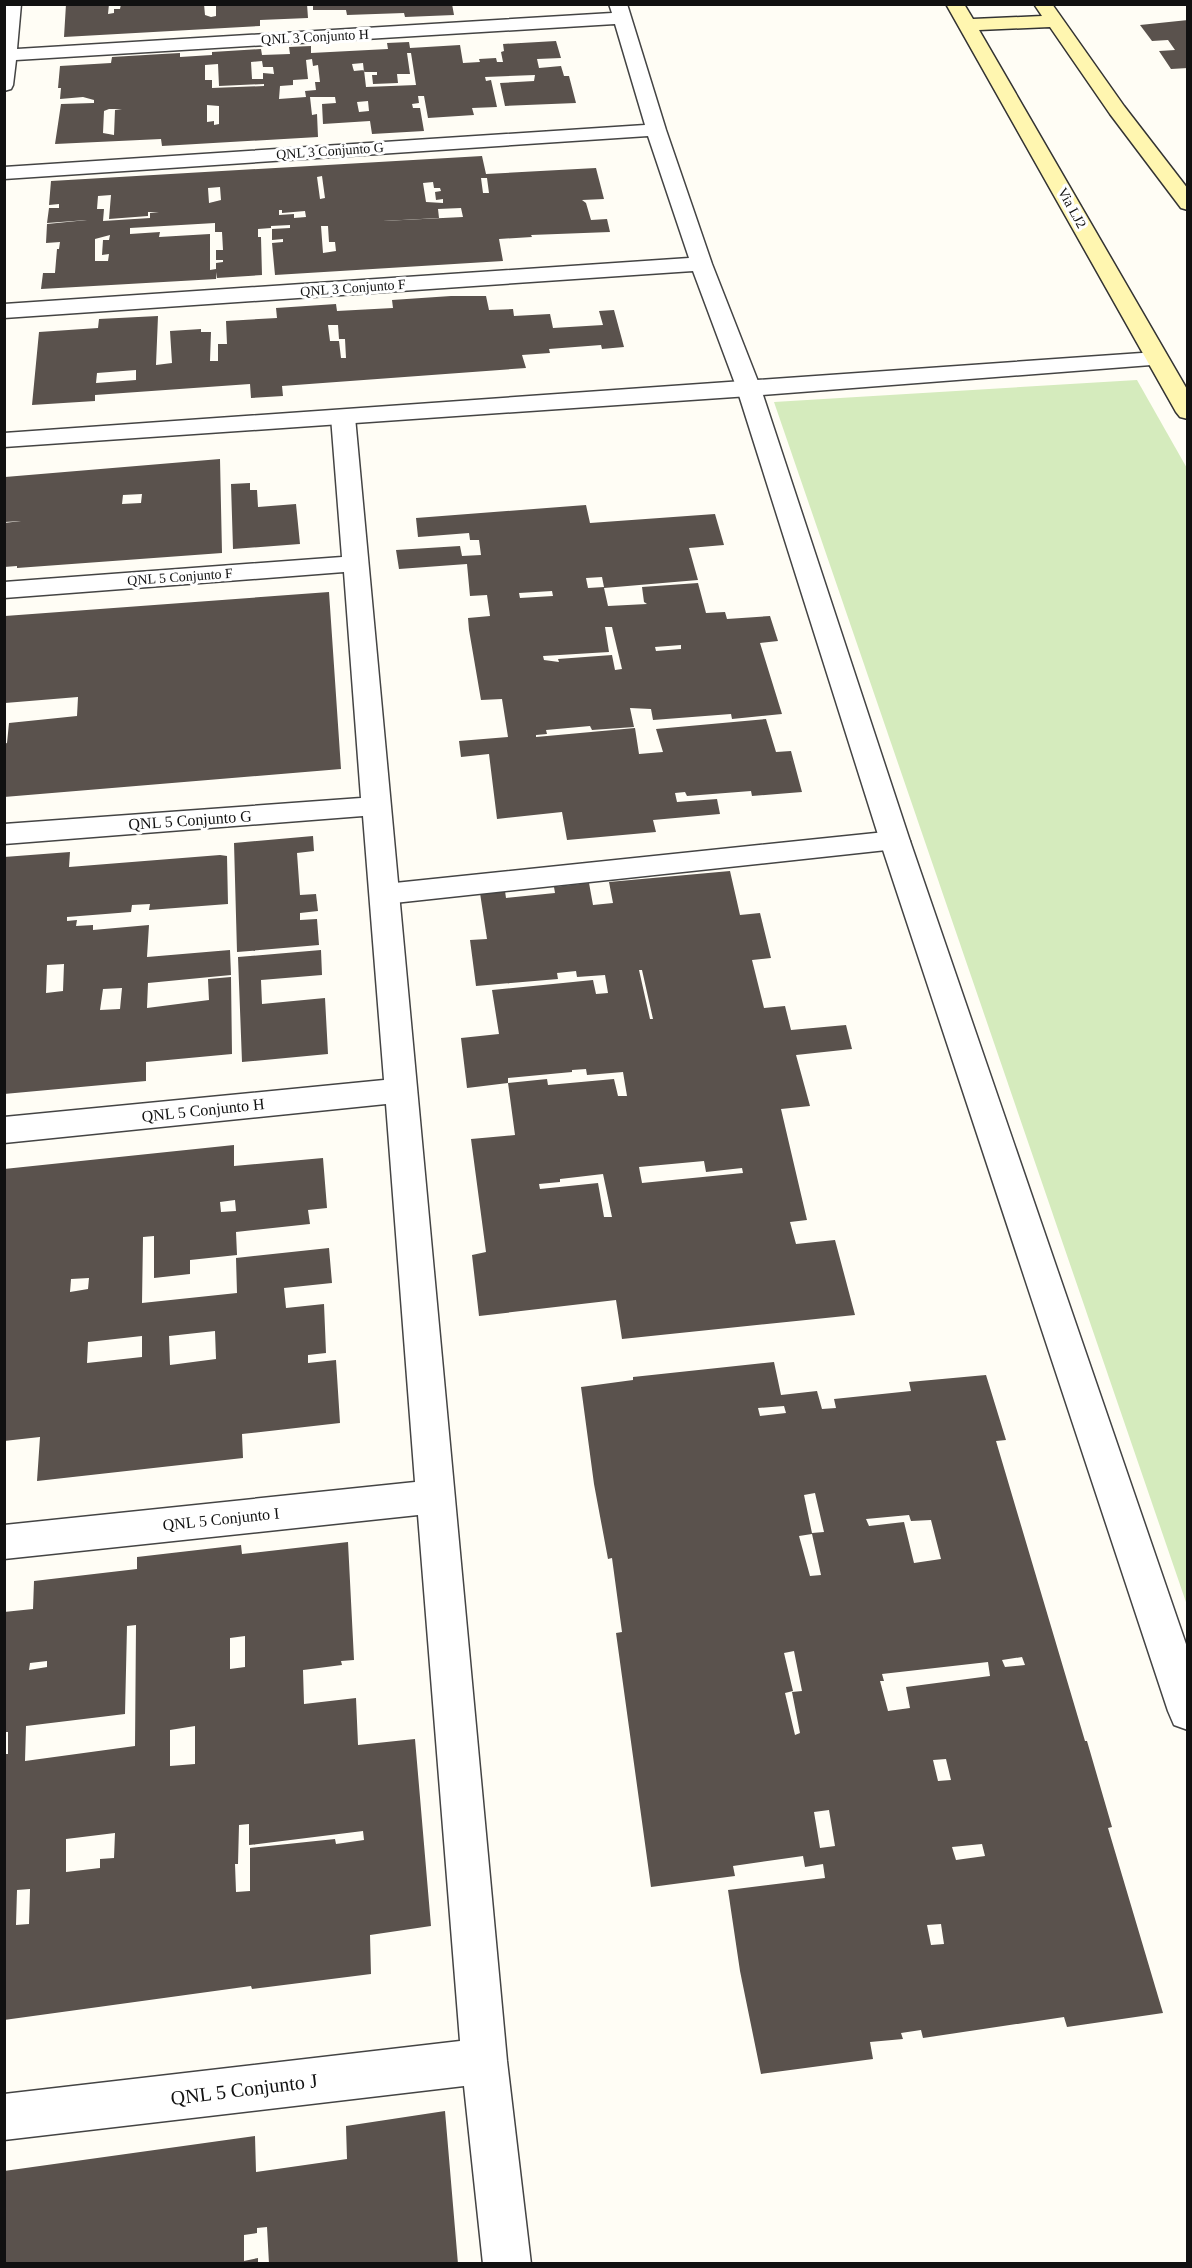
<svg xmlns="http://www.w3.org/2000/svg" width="1192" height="2268" viewBox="0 0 1192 2268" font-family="'Times New Roman',serif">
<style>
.green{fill:#d5ebbd}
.building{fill:#5a524d;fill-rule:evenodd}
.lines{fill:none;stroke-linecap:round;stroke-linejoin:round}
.pedestrian-casing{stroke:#444;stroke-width:3}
.minor-casing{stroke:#444;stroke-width:3}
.tertiary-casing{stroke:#444;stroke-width:3}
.secondary-casing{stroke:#333;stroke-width:3}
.pedestrian{fill:#fff;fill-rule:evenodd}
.minor{fill:#fff;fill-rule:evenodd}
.tertiary{fill:#fff;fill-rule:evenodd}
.secondary{fill:#fff6b0;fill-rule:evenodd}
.labels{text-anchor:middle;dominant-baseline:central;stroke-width:6;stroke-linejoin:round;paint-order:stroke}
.far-street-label{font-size:14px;fill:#111;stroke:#fff}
.street-label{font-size:16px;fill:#111;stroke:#fff}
.near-street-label{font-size:20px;fill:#111;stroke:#fff}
</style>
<rect width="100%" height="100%" fill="#fffdf5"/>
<path class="green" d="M1137,380L1188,470L1187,1605L774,402Z"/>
<path class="building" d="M66,4H109L108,14L114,13V9H120L121,4H204L205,15L211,17L216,16V4H307L308,18L260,20V26L64,37Z
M313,4H452L454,15L405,17L404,13L347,15L346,10H313Z
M1188,20V68L1171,69L1159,51L1175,50L1168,40L1152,41L1140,25Z
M556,41L561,58L537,59L539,68L561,66L564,76H569L576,103L505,106L500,83L534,81L535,75L485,77L486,81L491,80L497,107L472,108L474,115L428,118L424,96H418L419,103L412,104L413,108H420L424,131L372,134L370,121L323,124L322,104L336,103L335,97H310L312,115L317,114L318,137L162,146L161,139L55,144L61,104L94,103V100L83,97L60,99L61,88H58L60,66L111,63L112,57L162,54L180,53V57L212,55V52L261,49L262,55L290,54L289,47L311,46V53L388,49L387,43L409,42L410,48L460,45L463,63L480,62L479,59L496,58L497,62H503L501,52L504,51L503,44ZM407,53H411L416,85L366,87L364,70L354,71L353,68L352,64L363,63L364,72H377V75H372L373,84L398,83L397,74H410ZM312,59L313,66L318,65L320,82H315L316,90L305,91L306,97L279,99L280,86L293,85V80L308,79L306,60ZM262,61L263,67H273L274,74L263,73V79H252L251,62ZM218,64L219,86L264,84V86L212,88V80H205V65ZM368,101L369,111L359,112L357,102ZM207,105L219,106V124L214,125V121L207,122ZM109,109H122L115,110L114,135L103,133L104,111Z
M482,156L486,174L596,168L604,199L582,200L586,203L591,220L607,219L610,232L531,235L532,237L499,239L503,261L275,275L272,243L283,242V239L272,240V229L290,228V225L271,226V228L258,229V237H261L262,275L217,278V272L216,279L41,289L43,273H55L57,249H59L60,242L46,243L47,224L87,220L47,223L49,208H59V204L49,205L51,181ZM322,176L325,198L320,199L317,177ZM481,178H487L489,193H483ZM433,182L434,188H440L441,191L435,192L436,200L443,199V203L426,202L423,183ZM220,187L221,200L209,203L208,188ZM111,195L109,219L148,216V212H159L150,213V218L103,221L104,209H97L98,196ZM461,208L463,217L383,221L439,218L438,209ZM279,210H282V213L305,211L306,217L294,218V214L279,215ZM215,223V232H222L223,250H216V260H223V262L216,263V269L210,270V234L159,237L160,232L130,234V228ZM321,226H328L329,242H335L336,251L323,253ZM110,235L109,240H103L102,255L109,254L108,261H95V239Z
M451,296H486L489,310L513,309L514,316L550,314L553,328L603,325L599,311L614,310L624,347L602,349L601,345L549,349L550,353L522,355L526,368L282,386L283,396L251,398L250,384L95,395V401L32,405L39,332L98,328L99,319L158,316L156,365L172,363L170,331L201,329V332H211L210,361H218V344H227L226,321L277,318L276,308L336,304L337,311L393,308L392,300ZM328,325H338L339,339H345L346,358H341L339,341H330ZM136,370V380L96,383L97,373Z
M220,459L222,553L17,568V566L4,567V523L21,521L5,522V477ZM142,494L141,503L122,504L123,495Z
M250,483V490H257L258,507L296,504L300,544L233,549L231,484Z
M586,505L590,523L715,514L724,545L689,548L698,580L604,588L608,606L647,604L644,602L642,587L698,583L706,613L725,612L727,619L770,616L778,641L760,643L782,714L732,719L731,714L653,720L651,709L630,708L634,727L592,730L590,726L546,730L547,734L536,735V737L635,728L639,754L663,752L656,729L766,719L776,752L791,751L802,792L752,796L751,791L687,796L685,792L675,793L677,802L717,799L720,814L653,820L656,832L567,840L562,812L497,819L489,754L461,757L459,741L508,737L502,699L481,700L469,630L468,618L490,616L487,595L470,596L467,564L399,569L396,550L460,546L462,556L481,555L479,540H470L469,533L418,537L416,518ZM602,577L604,587L588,588L586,578ZM552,591L553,596L520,598L519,593ZM605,627H612L622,669L615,670L612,655L558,659L559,662L544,660L543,656L609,652ZM681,645V649L656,651L655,647Z
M329,592L341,769L4,797V744L7,743L9,723L77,716L78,697L5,703V616Z
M313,836L314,851L297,853L300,895L316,894L318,911L300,913V920L317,919L319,945L237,952L234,843Z
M70,852L69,867L220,855L227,856L228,904L149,910L150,904L132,905L131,912L67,917V921L77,920L76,926L93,925V930L149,925L147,957L230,950L231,975L148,983L147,1008L209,1000L208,979L231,977L232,1054L146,1062V1081L4,1094V857ZM64,964L63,991L46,993L47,965ZM122,988L120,1009L100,1010L103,989Z
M730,871L740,915L760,913L771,958L752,960L764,1008L785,1006L791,1030L846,1025L852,1049L796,1055L810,1106L781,1109L807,1220L790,1222L796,1244L835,1240L855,1315L622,1339L616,1300L479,1316L472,1255L486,1252L471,1139L515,1135L508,1083L547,1079L548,1085L614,1079L618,1096H627L623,1072L587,1075L586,1069L572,1070V1072L508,1078V1083L467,1088L461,1038L499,1034L492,990L593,980L596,994L608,993L605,975L577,977L576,971L557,973L558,979L476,986L470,940L487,939L480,893L505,891L506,898L555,893L554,887L589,883L593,905L613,903L609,882ZM639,970H642L653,1019H650ZM704,1161L706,1172L742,1168L743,1173L642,1183L639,1167ZM603,1174L612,1217H604L598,1183L540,1189L539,1184L560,1182V1179Z
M321,950L322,975L261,980L262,1004L325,998L328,1054L242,1062L238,957Z
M234,1145V1166L323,1158L327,1208L308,1210L310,1224L236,1232L237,1255L190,1260V1274L154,1278V1236L143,1237L142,1303L237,1293L236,1258L329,1248L332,1283L284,1288L286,1308L324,1304L326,1353L308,1355V1363L336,1360L340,1423L242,1434L243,1458L37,1481L40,1437L4,1441V1169ZM235,1200L236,1211L221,1212L220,1202ZM89,1278L88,1289L70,1292L71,1279ZM215,1331L216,1359L170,1365L169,1336ZM142,1336V1357L87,1363L88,1342Z
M774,1362L781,1395L817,1391L822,1409L836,1408L834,1399L911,1391L909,1382L986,1375L1006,1440L996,1441L1085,1741H1087L1112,1827L1108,1828L1163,2013L1067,2027L1064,2017L923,2038L921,2030L901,2033L903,2039L870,2042L873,2059L761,2074L740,1971L728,1890L825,1878L823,1864L805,1867L803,1856L733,1866L735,1876L651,1887L616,1633L622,1632L612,1558L608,1559L594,1484L581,1387L633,1380V1377ZM784,1406L786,1413L760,1416L758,1408ZM815,1493L824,1532L812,1533L804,1495ZM909,1515L911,1521L931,1520L941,1559L914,1563L904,1522L869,1526L866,1519ZM812,1534L821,1575L810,1576L799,1536ZM794,1651L802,1691L792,1692L800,1733L795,1735L785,1693L793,1691L784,1653ZM1022,1657L1025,1665L1005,1667L1002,1660ZM988,1662L990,1676L906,1687L910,1708L888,1711L880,1681H884L882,1674ZM946,1759L951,1780L938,1781L933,1760ZM829,1810L835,1846L820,1848L814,1812ZM982,1844L985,1856L956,1860L952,1847ZM941,1924L944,1944L931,1945L927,1925Z
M348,1542L354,1660L341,1661L342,1665L303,1670L304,1704L356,1698L358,1745L415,1739L431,1926L370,1935L371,1974L252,1989L251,1986L4,2020V1754H8V1732H4V1612L33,1609L34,1581L137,1569V1557L241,1545L242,1554ZM136,1625L135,1746L25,1761L26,1726L125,1714L127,1626ZM245,1636V1667L230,1669V1638ZM47,1661V1667L29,1670L30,1663ZM195,1726V1764L170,1766V1730ZM249,1824V1845L363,1831L364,1840L336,1844L335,1839L250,1848V1891L236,1892L235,1864H238L239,1825ZM115,1833L114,1858L100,1859V1868L66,1872V1839ZM30,1889L29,1924L16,1925L17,1890Z
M445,2111L458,2264H269L267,2227L257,2228V2233L244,2235V2261L258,2258V2264H4V2171L255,2136L256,2172L347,2159L346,2126Z"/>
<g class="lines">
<defs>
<path id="pedestrian" d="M895,831L905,834L910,841L905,848L385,904L374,901L370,894L374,887L385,884Z"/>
<path id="minor" d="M4,4H21L17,49L612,13L609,4H627L666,130L712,264L761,389L910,841L1188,1650V1730L1174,1725L1168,1711L880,841L737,389L693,271L4,318V304L689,258L648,136L4,179V167L645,125L615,24L16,60L13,85L11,89L4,91Z
M343,410L351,412L355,417L507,2061L531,2264H483L464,2086L4,2140V2094L460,2041L418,1515L4,1559V1525L415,1482L386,1104L4,1143V1117L384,1080L363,816L4,844V824L361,798L344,572L4,598V582L342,557L331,417L335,412Z"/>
<path id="tertiary" d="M1156,352L1164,354L1167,359L1164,364L749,396L4,447V433Z"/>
<path id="secondary" d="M946,4H964L973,19L1042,16L1034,4H1052L1124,106L1188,189V210L1181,208L1110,114L1050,27L979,30L1188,391V419L1180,417L1176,412Z"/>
</defs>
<use href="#pedestrian" class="pedestrian-casing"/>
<use href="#minor" class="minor-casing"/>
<use href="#tertiary" class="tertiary-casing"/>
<use href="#secondary" class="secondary-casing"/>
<use href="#pedestrian" class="pedestrian"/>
<use href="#minor" class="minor"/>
<use href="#tertiary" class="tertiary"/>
<use href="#secondary" class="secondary"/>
</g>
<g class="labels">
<g class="far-street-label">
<text transform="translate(315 37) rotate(-3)">QNL 3 Conjunto H</text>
<text transform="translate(330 151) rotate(-4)">QNL 3 Conjunto G</text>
<text transform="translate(1072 208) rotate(61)">Via LJ2</text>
<text transform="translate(353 288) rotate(-4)">QNL 3 Conjunto F</text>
<text transform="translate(180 577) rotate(-4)">QNL 5 Conjunto F</text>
</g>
<g class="street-label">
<text transform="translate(190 820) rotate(-4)">QNL 5 Conjunto G</text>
<text transform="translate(203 1110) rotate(-6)">QNL 5 Conjunto H</text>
<text transform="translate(221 1519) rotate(-6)">QNL 5 Conjunto I</text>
</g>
<g class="near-street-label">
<text transform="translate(244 2089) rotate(-7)">QNL 5 Conjunto J</text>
</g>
</g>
<rect width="1192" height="2268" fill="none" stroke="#111111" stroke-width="12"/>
</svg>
